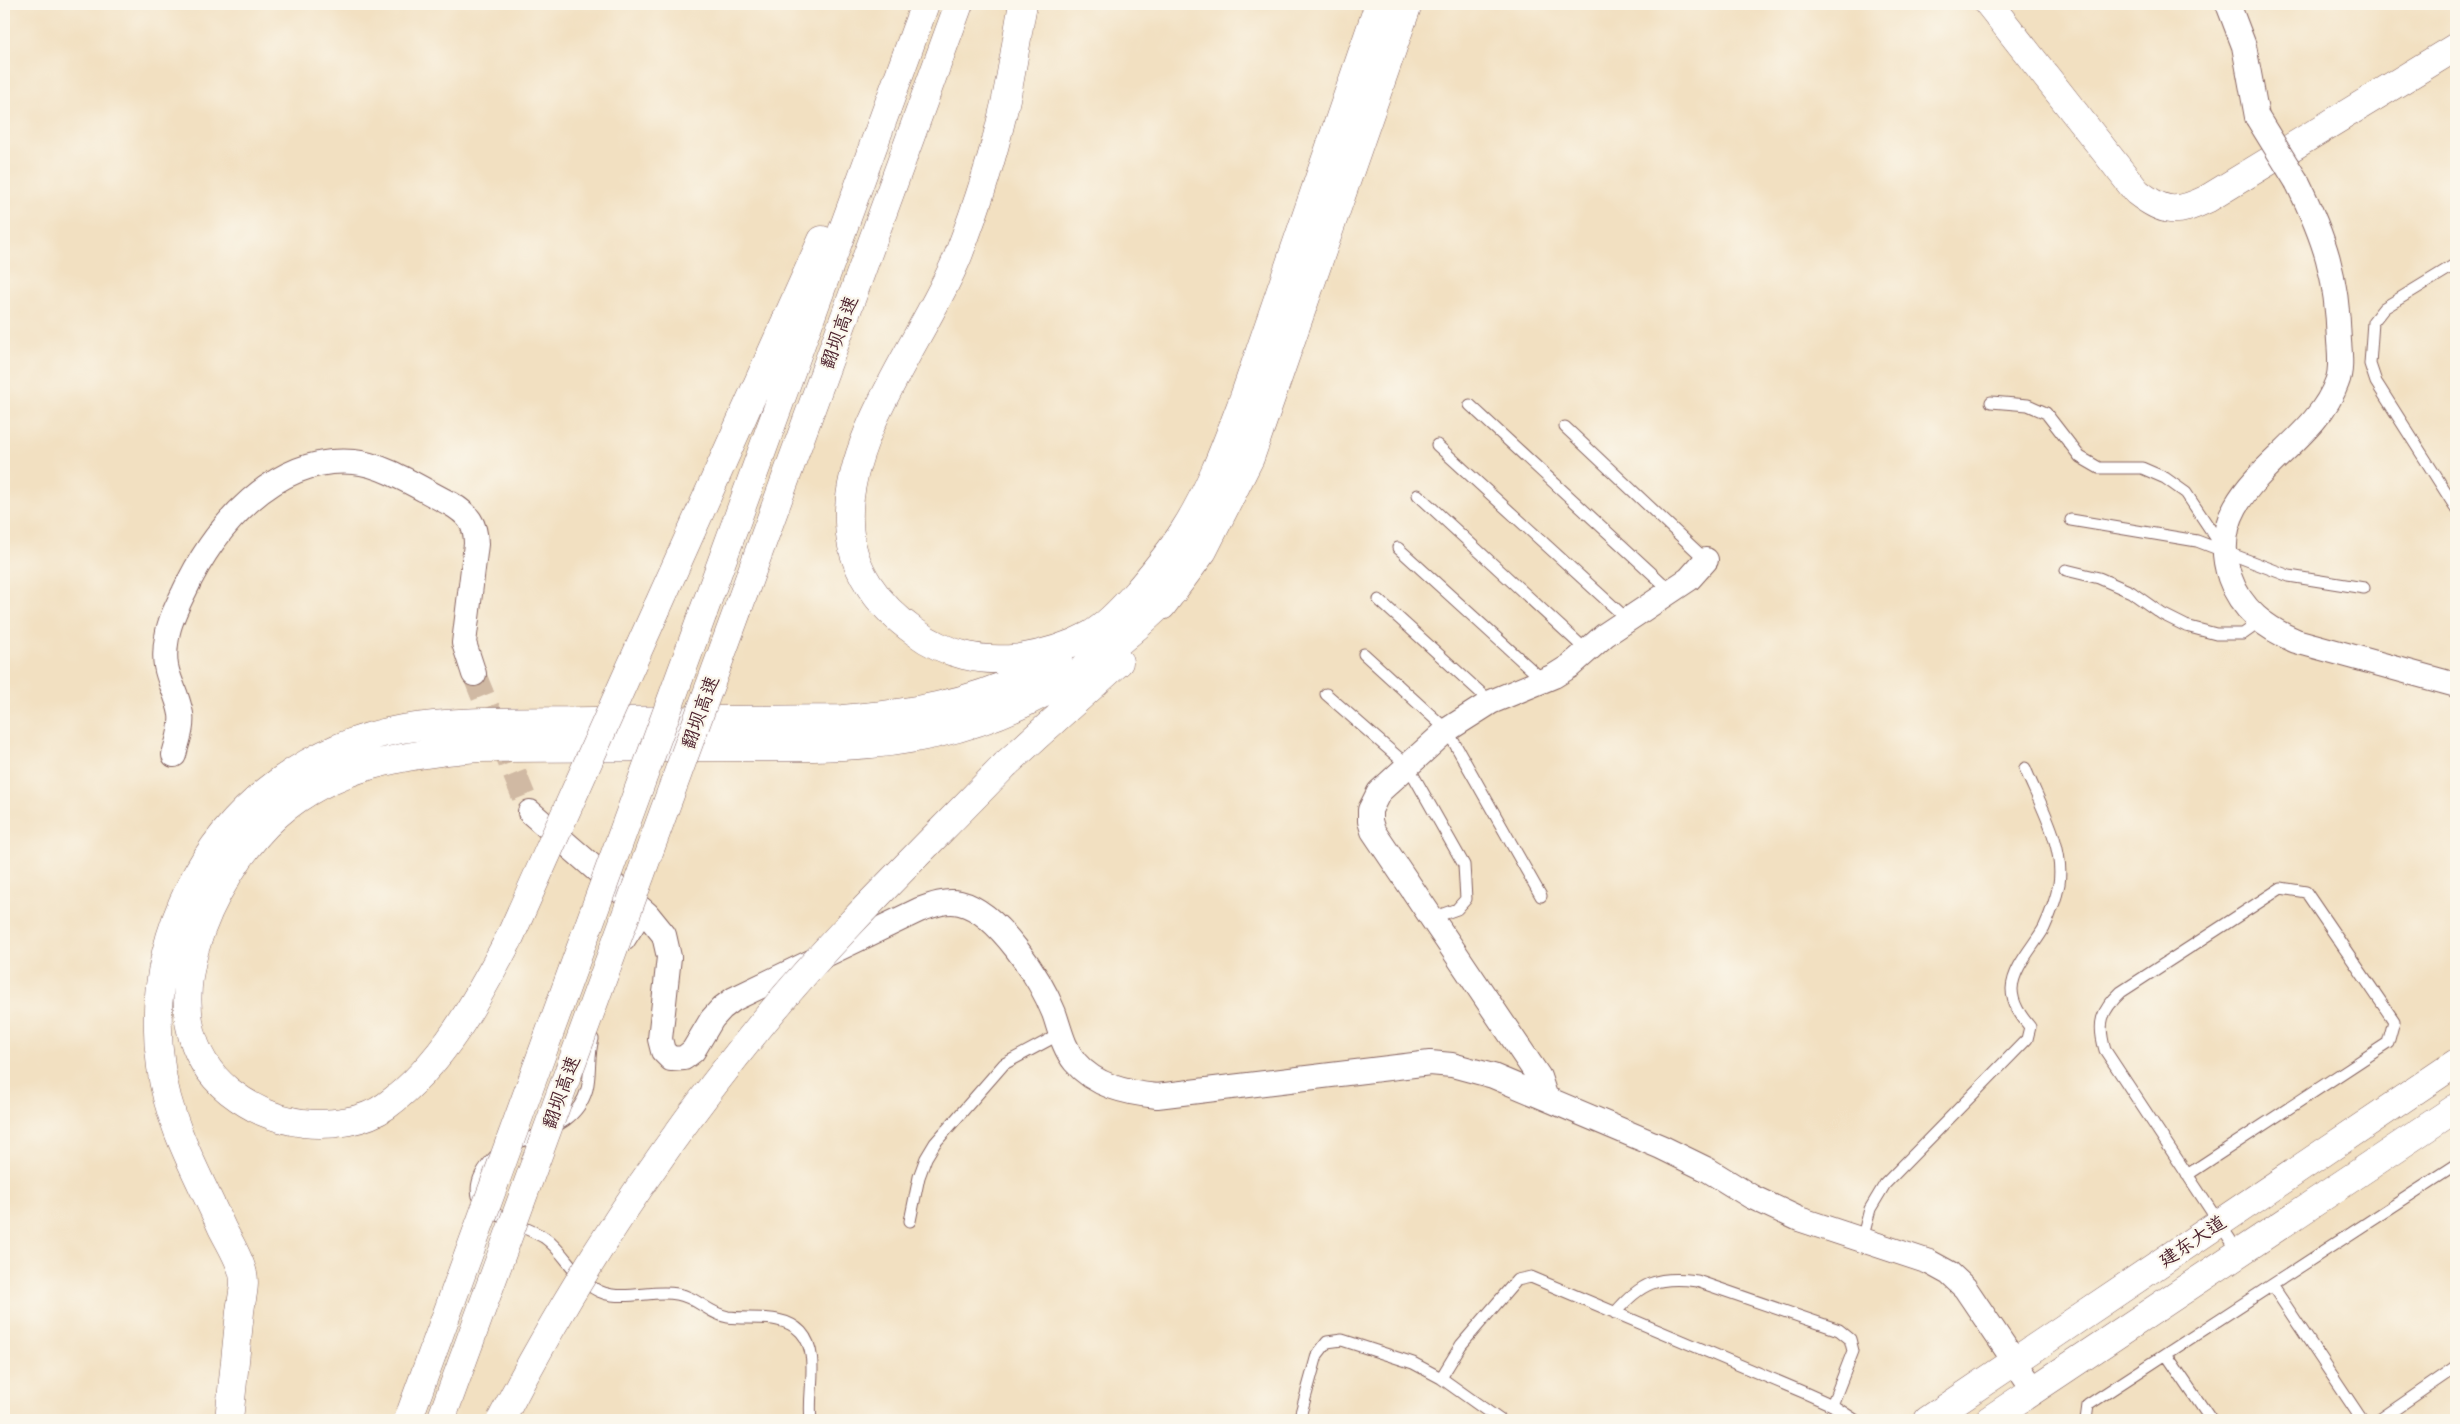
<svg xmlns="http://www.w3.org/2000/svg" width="2460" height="1424" viewBox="0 0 2460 1424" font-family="Itim,'LXGW WenKai TC',sans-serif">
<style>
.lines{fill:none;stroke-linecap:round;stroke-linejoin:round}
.minor-tunnel{stroke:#d0b9a3;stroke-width:24;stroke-dasharray:24 12;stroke-linecap:butt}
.service-casing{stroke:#856360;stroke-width:13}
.minor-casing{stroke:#856360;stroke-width:26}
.tertiary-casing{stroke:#856360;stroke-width:29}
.motorway-casing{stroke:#856360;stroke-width:29}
.service{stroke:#fff;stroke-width:11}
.minor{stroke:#fff;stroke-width:24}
.tertiary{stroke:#fff;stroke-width:28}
.motorway{stroke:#fff;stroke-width:28}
.minor-bridge-casing{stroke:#856360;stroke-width:26;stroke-linecap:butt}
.motorway-bridge-casing{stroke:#856360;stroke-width:29;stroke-linecap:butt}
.minor-bridge{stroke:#fff;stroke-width:24}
.motorway-bridge{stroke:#fff;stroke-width:28}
.labels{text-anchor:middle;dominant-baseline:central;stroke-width:4.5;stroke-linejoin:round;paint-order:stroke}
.street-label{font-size:19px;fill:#4a1f2b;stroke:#fbf7ec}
</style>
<rect width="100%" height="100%" fill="#fbf7ec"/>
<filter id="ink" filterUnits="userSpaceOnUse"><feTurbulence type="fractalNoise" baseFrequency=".02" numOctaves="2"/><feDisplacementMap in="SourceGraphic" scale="10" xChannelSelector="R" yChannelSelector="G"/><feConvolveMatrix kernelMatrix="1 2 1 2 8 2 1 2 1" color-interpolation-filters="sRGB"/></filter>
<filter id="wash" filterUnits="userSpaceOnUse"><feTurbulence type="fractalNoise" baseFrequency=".0096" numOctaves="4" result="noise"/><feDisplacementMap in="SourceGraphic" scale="20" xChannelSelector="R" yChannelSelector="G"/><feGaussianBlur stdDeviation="1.12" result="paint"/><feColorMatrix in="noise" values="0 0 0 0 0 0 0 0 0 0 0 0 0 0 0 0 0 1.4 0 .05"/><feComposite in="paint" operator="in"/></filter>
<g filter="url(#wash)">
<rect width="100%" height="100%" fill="#f2e0c1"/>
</g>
<g filter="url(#ink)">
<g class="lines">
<path class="minor-tunnel" d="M474,674L530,812"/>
<defs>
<path id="service" d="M2456,264L2384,308L2373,322L2370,364L2376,382L2456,508
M1991,402L2028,405L2046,413L2080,457L2099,468H2142L2165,478L2186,493L2222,547
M1470,405L1671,591
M1565,427L1706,560
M1437,445L1628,620
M1418,495L1587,651
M2071,520L2197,541L2289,576L2364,588
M1398,548L1544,681
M2066,570L2099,578L2131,592L2162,614L2186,626L2216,634H2243L2260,622
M1379,600L1491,702
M1364,654L1447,730L1541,896
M1326,694L1408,766L1464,865L1466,899L1457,909L1432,918
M628,944L647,914
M513,1145C543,1131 577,1125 587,1089C591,1073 588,1055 593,1039
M495,1156C485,1166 474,1181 478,1196C484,1215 528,1227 545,1238C569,1255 580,1291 612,1295C634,1298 656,1290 677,1294C697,1297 709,1314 728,1317C751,1320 783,1313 801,1332C821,1354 807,1393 811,1420
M2187,1175L2388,1043L2394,1021L2306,892L2281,888L2121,992C2101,1011 2097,1023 2105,1050L2239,1253
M910,1221L919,1177L926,1158L935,1143L1004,1064L1060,1034
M1862,1240L1870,1209L1885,1184L2027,1039L2030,1027C2021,1016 2012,1004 2012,989C2013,967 2034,946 2044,928C2050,915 2056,899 2059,884C2065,845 2039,803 2025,768
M2272,1285L2362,1420
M1615,1313C1641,1282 1658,1276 1697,1281L1839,1330L1850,1339L1853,1351L1832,1405
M2166,1354L2211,1420
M1441,1378L1461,1345L1517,1280L1531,1277L1803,1392L1832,1405L1855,1420
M1299,1420L1317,1355L1327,1342L1342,1340L1413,1363L1441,1378L1500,1420
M2086,1420L2088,1405L2456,1165
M2379,1420L2456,1367"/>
<path id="minor" d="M2228,4L2244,46L2257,117
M2297,182C2325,239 2337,276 2339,341C2340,354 2342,370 2337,382C2312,454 2199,485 2230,578C2241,610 2266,628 2296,641L2456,685
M174,755C177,742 183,728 181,714C175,682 160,675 167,637C169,622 177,606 184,592C214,527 275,455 354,462C384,464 424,491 451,504C468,514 476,524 476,544L464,643L474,674
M530,812L647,914L664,935L669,957L660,1039L663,1051L671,1059L684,1058L693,1051L712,1019L722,1008L734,999L919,910C932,905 946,900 960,903C998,912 1040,978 1054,1013C1060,1030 1063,1047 1075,1062C1095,1086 1127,1093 1157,1096L1430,1063L1452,1065L1493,1076L1661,1147L1708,1170L1752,1197L1799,1219L1929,1262L1949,1273L1965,1288L2034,1390
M1546,1098L1539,1077L1373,831L1370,821V810L1379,792L1447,730L1491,702L1554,676L1570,666L1605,635L1689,579L1706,560"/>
<path id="tertiary" d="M1989,4L2137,192C2164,213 2176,214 2207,199L2456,47
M1928,1420L2456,1063
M1989,1420L2456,1108"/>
<path id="motorway" d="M1023,4C1016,40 1012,76 1003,112C992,161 976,209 958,256C925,337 845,434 849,522C850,568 878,606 915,632C944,654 982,663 1019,658C1044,654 1068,647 1090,635C1108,625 1124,607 1137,592C1153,573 1170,553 1183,532C1209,492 1226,445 1243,400L1379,4
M1162,606L1203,551L1250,458L1408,4
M657,608L822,240
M738,609L959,4
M703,613L925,4
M1006,764L1119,662
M509,939C477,1000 443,1064 386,1106C364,1122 329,1126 303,1123C274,1119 252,1109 229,1091C141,1019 210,876 277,815C332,766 406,754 477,748C559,748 640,747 722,747C763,747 803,748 843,746C980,740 1079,689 1173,592
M229,1420C233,1384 236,1348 240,1312C241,1301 246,1285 243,1274C240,1259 229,1242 222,1228C199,1177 168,1124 161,1067C152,1005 162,944 190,887C230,805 311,745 402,729C465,719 530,722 593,721C676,721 759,720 842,719C907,714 969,704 1027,675C1038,670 1049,666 1058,659"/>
</defs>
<use href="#service" class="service-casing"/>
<use href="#minor" class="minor-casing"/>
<use href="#tertiary" class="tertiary-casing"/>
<use href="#motorway" class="motorway-casing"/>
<use href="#service" class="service"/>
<use href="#minor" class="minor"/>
<use href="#tertiary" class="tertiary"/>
<use href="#motorway" class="motorway"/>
<defs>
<path id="minor-bridge" d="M2257,117L2297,182"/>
<path id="motorway-bridge" d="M509,939L657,608
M408,1420L703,613
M441,1420L738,609
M501,1420C574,1278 664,1143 765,1020C840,929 925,848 1006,764"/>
</defs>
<use href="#minor-bridge" class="minor-bridge-casing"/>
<use href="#motorway-bridge" class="motorway-bridge-casing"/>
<use href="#minor-bridge" class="minor-bridge"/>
<use href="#motorway-bridge" class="motorway-bridge"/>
</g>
</g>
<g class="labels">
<g class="street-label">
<text transform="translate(839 332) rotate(-70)">翻坝高速</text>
<text transform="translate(700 712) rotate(-70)">翻坝高速</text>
<text transform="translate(561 1092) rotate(-70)">翻坝高速</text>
<text transform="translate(2192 1241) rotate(-34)">建东大道</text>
</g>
</g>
<rect width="2460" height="1424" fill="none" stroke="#fbf7ec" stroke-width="20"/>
</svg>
